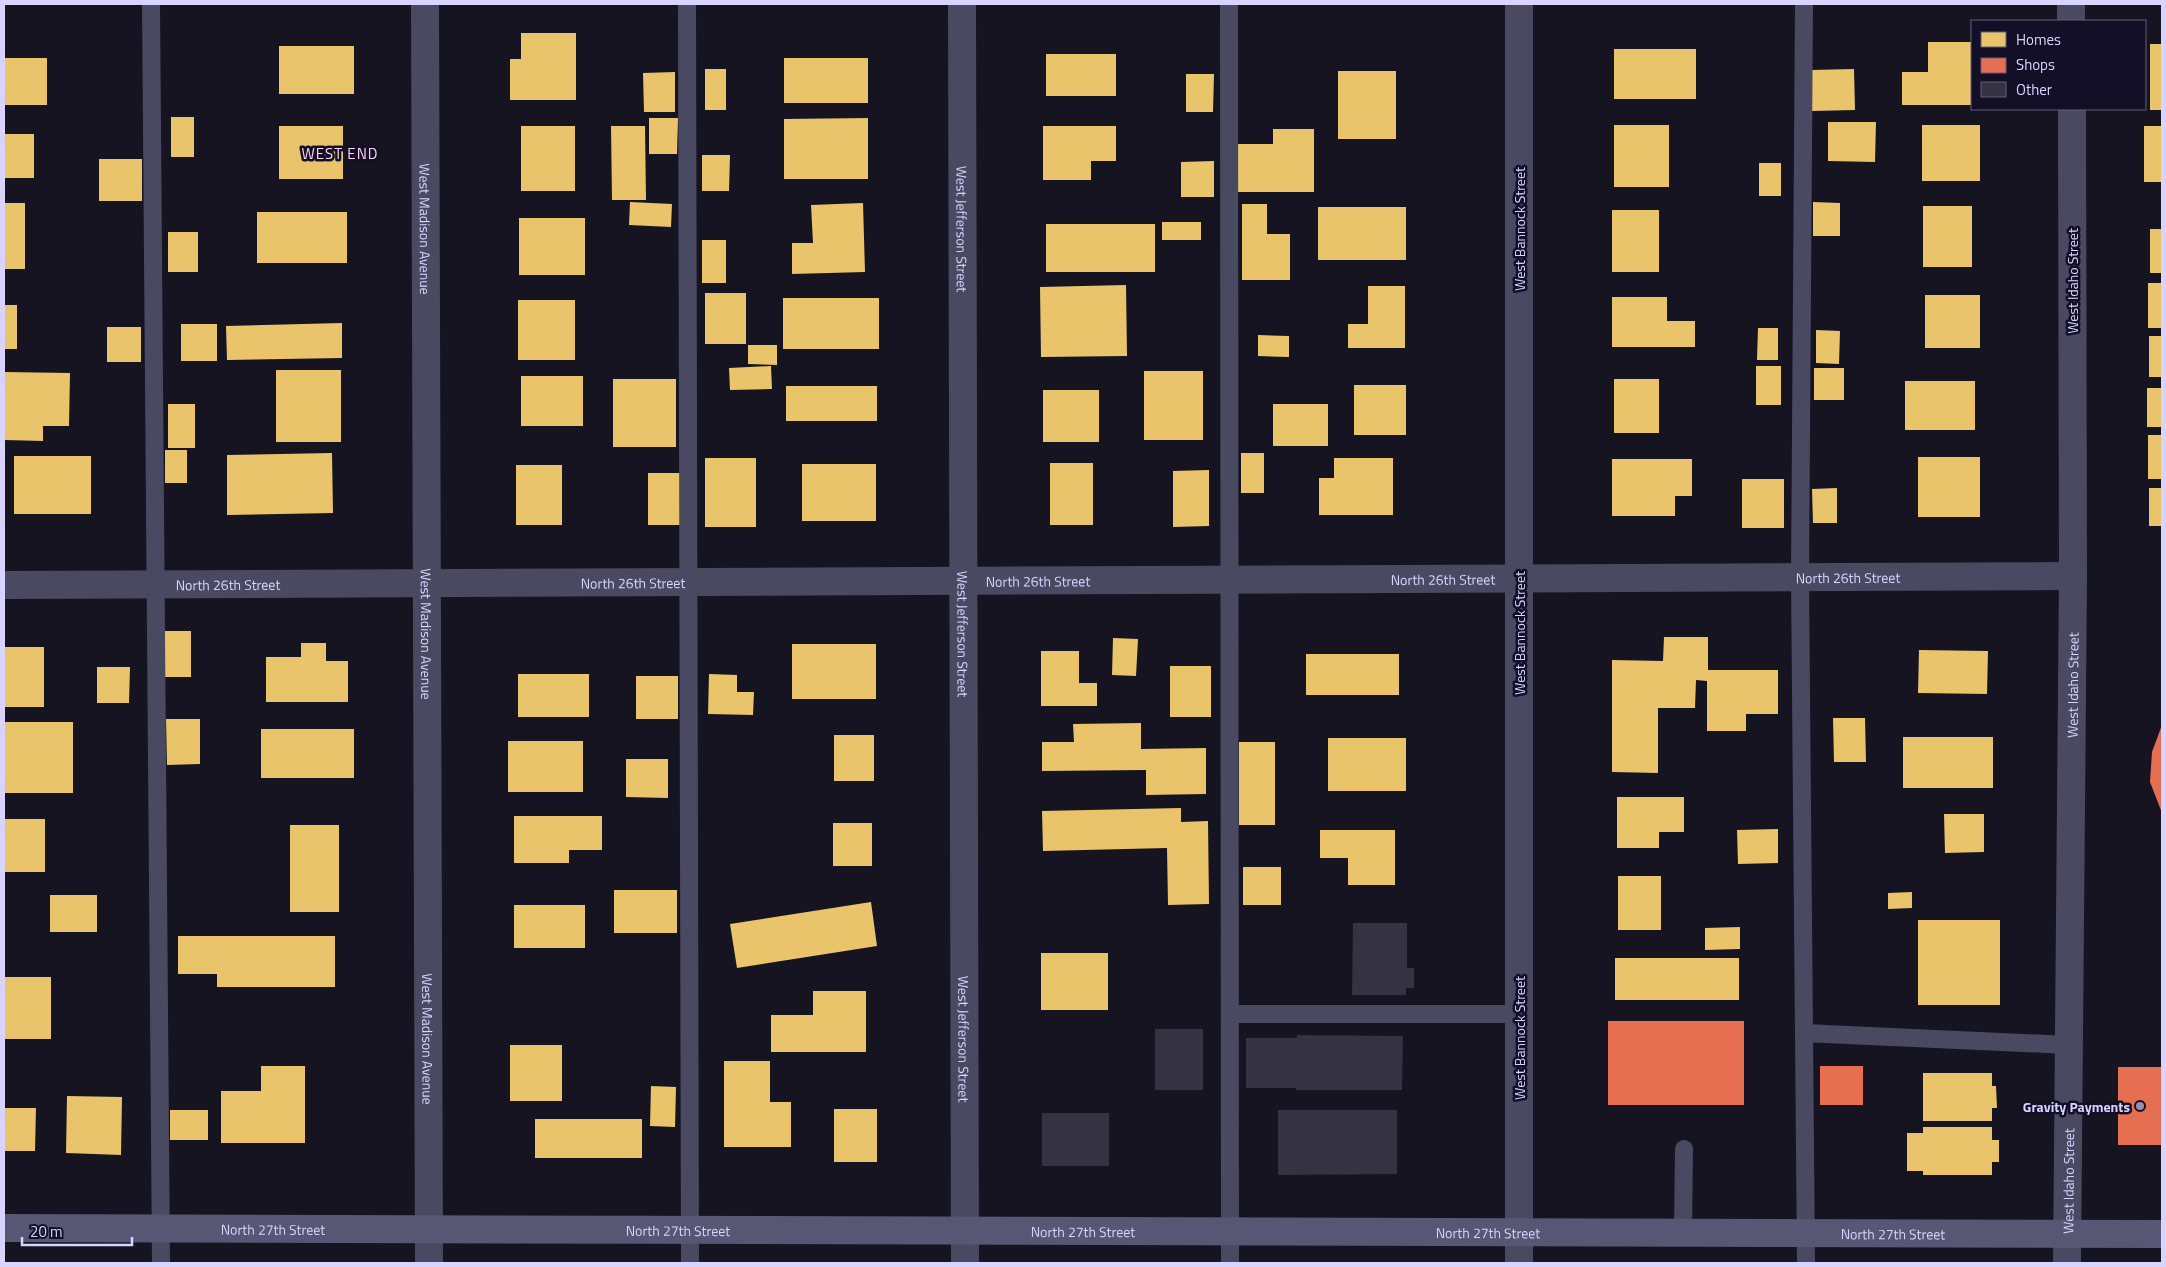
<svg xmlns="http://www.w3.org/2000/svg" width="2166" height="1267" viewBox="0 0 2166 1267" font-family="'Titillium Web',sans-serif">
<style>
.homes{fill:#e9c46a}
.shops{fill:#e76f51}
.building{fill:#343243}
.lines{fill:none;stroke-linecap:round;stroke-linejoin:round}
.lane{stroke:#4a4962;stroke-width:18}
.street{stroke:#4a4962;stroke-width:28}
.secondary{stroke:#575674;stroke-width:28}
.poi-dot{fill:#9591b1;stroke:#130f26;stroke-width:2}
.labels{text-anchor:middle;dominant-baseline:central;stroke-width:5;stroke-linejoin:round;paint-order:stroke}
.street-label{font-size:14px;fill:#d9d4ff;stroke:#130f26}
.poi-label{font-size:14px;font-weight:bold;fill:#d9d4ff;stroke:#130f26;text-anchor:end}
.neighbourhood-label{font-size:15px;letter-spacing:1px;fill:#ffd6f0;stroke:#130f26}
</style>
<rect width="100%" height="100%" fill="#161421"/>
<path class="homes" d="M521,33H576V100H510V59H521Z
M1928,42H1972V105H1902V72H1928Z
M2150,44H2162V110H2150Z
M279,46H354V94H279Z
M1614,49H1696V99H1614Z
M1046,54H1116V96H1046Z
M4,58H47V105H4Z
M784,58H868V103H784Z
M705,69H726V110H705Z
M1854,69L1855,110L1812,111L1811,70Z
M1338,71H1396V139H1338Z
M675,72V112H644L643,73Z
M1186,74H1214L1213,112H1186Z
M171,117H194V157H171Z
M649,118H678L677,154H649Z
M868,118V179H784V119Z
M1828,122H1876L1875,162L1828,161Z
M1614,125H1669V187H1614Z
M1922,125H1980V181H1922Z
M279,126H343V179H279Z
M521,126H575V191H521Z
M611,126H645L646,200H612Z
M1043,126H1116V161H1091V180H1043Z
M2144,126H2162V182H2144Z
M1273,129H1314V192H1238V144H1273Z
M4,134H34V178H4Z
M702,155H730L729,191H702Z
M99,159H142V201H99Z
M1214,161V197H1181V162Z
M1759,163H1781V196H1759Z
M630,202L672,204L671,227L629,225Z
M1813,202L1840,203V236H1813Z
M4,203H25V269H4Z
M863,203L865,272L792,274V243H813L811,205Z
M1242,204H1267V234H1290V280H1242Z
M1923,206H1972V267H1923Z
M1318,207H1406V260H1318Z
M1612,210H1659V272H1612Z
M257,212H347V263H257Z
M519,218H585V275H519Z
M1162,222H1201V240H1162Z
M1046,224H1155V272H1046Z
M2150,229H2162V273H2150Z
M168,232H198V272H168Z
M702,240H726V283H702Z
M2148,283H2162V328H2148Z
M1126,285L1127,356L1041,357L1040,287Z
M1368,286H1405V348H1348V324H1368Z
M705,293H746V344H705Z
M1925,295H1980V348H1925Z
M1612,297H1667V321H1695V347H1612Z
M783,298H879V349H783Z
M518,300H575V360H518Z
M4,305H17V349H4Z
M342,323V358L227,360L226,326Z
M181,324H217V361H181Z
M107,327H141V362H107Z
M1758,328H1778V360H1757Z
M1816,330L1840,331L1839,364L1816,363Z
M1258,335L1289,336V357L1258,356Z
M2149,336H2162V377H2149Z
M748,345H777V365L748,364Z
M771,366L772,389L730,390L729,368Z
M1756,366H1781V405H1756Z
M1814,368H1844V400H1814Z
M276,370H341V442H276Z
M1144,371H1203V440H1144Z
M4,372L70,373L69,426H43V441L4,440Z
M521,376H583V426H521Z
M613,379H676V447H613Z
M1614,379H1659V433H1614Z
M1905,381H1975V430H1905Z
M1354,385H1406V435H1354Z
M786,386H877V421H786Z
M2147,388H2162V427H2147Z
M1043,390H1099V442H1043Z
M168,404H195V448H168Z
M1273,404H1328V446H1273Z
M2148,435H2162V479H2148Z
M165,450H187V483H165Z
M332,453L333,513L227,515V455Z
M1241,453H1264V493H1241Z
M14,456H91V514H14Z
M1918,457H1980V517H1918Z
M705,458H756V527H705Z
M1334,458H1393V515H1319V478H1334Z
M1612,459H1692V496H1675V516H1612Z
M1050,463H1093V525H1050Z
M802,464H876V521H802Z
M516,465H562V525H516Z
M1209,470V526L1173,527V471Z
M648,473H681V525H648Z
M1742,479H1784V528H1742Z
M1837,488V523H1813L1812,489Z
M2149,488H2162V526H2149Z
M165,631H191V677H165Z
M1664,637H1708V670H1778V714H1746V731H1707V681L1696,680L1695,708H1658V773L1612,772V660L1663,661Z
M1113,638L1138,639L1136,676L1112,675Z
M301,643H326V661H348V702H266V657H301Z
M792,644H876V699H792Z
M4,647H44V707H4Z
M1919,650L1988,651L1987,694L1918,693Z
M1041,651H1079V683H1097V706H1041Z
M1306,654H1399V695H1306Z
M1170,666H1211V717H1170Z
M97,667H130L129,703H97Z
M518,674H589V717H518Z
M709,674L737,675V692H754L753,715L708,714Z
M636,676H678V719H636Z
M1833,718H1865L1866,762H1834Z
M166,719H200V764L167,765Z
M4,722H73V793H4Z
M1141,723V749L1206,748V794L1146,795V770L1042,771V742H1074L1073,724Z
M261,729H354V778H261Z
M834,735H874V781H834Z
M1903,737H1993V788H1903Z
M1328,738H1406V791H1328Z
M508,741H583V792H508Z
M1239,742H1275V825H1239Z
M626,759H668V798L626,797Z
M1617,797H1684V832H1659V848H1617Z
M1181,808V822L1208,821L1209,904L1168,905L1167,848L1043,851L1042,811Z
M1944,814H1984V852L1945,853Z
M514,816H602V850H569V863H514Z
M4,819H45V872H4Z
M833,823H872V866H833Z
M290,825H339V912H290Z
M1778,829V863L1738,864L1737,830Z
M1320,830H1395V885H1348V858H1320Z
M1243,867H1281V905H1243Z
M1618,876H1661V930H1618Z
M614,890H677V933H614Z
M1912,892V908L1888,909V893Z
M50,895H97V932H50Z
M871,902L877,946L737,968L730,924Z
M514,905H585V948H514Z
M1918,920H2000V1005H1918Z
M1740,927V949L1705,950V928Z
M178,936H335V987H217V974H178Z
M1041,953H1108V1010H1041Z
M1615,958H1739V1000H1615Z
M4,977H51V1039H4Z
M813,991H866V1052H771V1015H813Z
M510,1045H562V1101H510Z
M724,1061H770V1102H791V1147H724Z
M261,1066H305V1143H221V1091H261Z
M1923,1073H1992V1086H1996L1997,1108H1992V1121H1923Z
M651,1086L676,1087L675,1127L650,1126Z
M67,1096L122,1097L121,1155L66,1153Z
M4,1108H36L35,1151H4Z
M834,1109H877V1162H834Z
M170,1110H208V1140H170Z
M535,1119H642V1158H535Z
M1923,1127H1992V1140H1999V1162H1992V1175H1923V1171H1907V1133H1923Z"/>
<path class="shops" d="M2162,725V813L2150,782L2152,752Z
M1608,1021H1744V1105H1608Z
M1820,1066H1863V1105H1820Z
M2118,1067H2162V1145H2118Z"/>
<path class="building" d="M1353,923H1407V968H1414V988H1406V995H1352Z
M1155,1029H1203V1090H1155Z
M1297,1035L1403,1036L1402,1090H1296V1088H1246V1038H1297Z
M1278,1110H1397V1174L1278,1175Z
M1042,1113H1109V1166H1042Z"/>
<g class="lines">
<path class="lane" d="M151,4L161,1263
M687,4L690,1263
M1229,4L1230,1263
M1804,4L1800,577L1806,1263
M1230,1014H1519
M1804,1033L2068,1045
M1683,1232L1684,1149"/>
<g class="street">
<path id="s1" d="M425,4L429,1263"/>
<path id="s2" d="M962,4L965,1263"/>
<path d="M1519,4V1263"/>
<path d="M2071,4V21"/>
<path id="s3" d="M4,585L2073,576"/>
<path id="s4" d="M2067,1263L2073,576L2072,109"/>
</g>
<path class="secondary" id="s5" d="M4,1228L2162,1234"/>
</g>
<circle class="poi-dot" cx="2140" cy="1106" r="5"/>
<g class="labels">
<g class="street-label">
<text stroke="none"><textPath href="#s1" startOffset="225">West Madison Avenue</textPath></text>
<text stroke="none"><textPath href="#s2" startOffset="225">West Jefferson Street</textPath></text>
<text transform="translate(1519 229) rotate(-90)">West Bannock Street</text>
<text transform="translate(2072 281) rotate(-90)">West Idaho Street</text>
<text stroke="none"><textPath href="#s3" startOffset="1844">North 26th Street</textPath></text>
<text stroke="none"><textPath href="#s3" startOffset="1439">North 26th Street</textPath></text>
<text stroke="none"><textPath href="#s3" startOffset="1034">North 26th Street</textPath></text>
<text stroke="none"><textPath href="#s3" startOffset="629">North 26th Street</textPath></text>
<text stroke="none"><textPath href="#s3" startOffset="224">North 26th Street</textPath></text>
<text stroke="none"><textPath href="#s1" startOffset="630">West Madison Avenue</textPath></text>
<text stroke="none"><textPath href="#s2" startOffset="630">West Jefferson Street</textPath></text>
<text transform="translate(1519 633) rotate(-90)">West Bannock Street</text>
<text stroke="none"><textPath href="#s4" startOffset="578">West Idaho Street</textPath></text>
<text stroke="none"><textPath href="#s1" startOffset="1035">West Madison Avenue</textPath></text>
<text stroke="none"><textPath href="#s2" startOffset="1035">West Jefferson Street</textPath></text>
<text transform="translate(1519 1038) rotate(-90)">West Bannock Street</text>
<text stroke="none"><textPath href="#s4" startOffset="82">West Idaho Street</textPath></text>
<text stroke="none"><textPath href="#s5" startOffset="269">North 27th Street</textPath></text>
<text stroke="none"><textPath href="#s5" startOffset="674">North 27th Street</textPath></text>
<text stroke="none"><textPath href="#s5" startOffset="1079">North 27th Street</textPath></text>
<text stroke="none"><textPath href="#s5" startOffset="1484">North 27th Street</textPath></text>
<text stroke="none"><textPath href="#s5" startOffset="1889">North 27th Street</textPath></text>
</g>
<g class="poi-label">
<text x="2130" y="1106">Gravity Payments</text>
</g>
<g class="neighbourhood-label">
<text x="340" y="153">WEST END</text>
</g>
</g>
<rect width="2166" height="1267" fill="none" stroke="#d9d4ff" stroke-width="10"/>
<rect x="1971" y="20" width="175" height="90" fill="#130f26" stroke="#625e7d"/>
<rect x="1981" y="32" width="25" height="15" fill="#e9c46a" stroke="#625e7d"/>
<text x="2016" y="45" font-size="15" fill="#d9d4ff">Homes</text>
<rect x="1981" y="58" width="25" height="15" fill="#e76f51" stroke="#625e7d"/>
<text x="2016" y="70" font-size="15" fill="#d9d4ff">Shops</text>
<rect x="1981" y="82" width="25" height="15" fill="#343243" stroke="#625e7d"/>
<text x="2016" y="95" font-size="15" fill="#d9d4ff">Other</text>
<path d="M22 1237v8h110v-8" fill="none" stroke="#d9d4ff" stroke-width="2.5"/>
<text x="30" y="1237" font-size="15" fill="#d9d4ff" stroke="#130f26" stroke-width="4" paint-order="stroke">20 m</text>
</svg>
